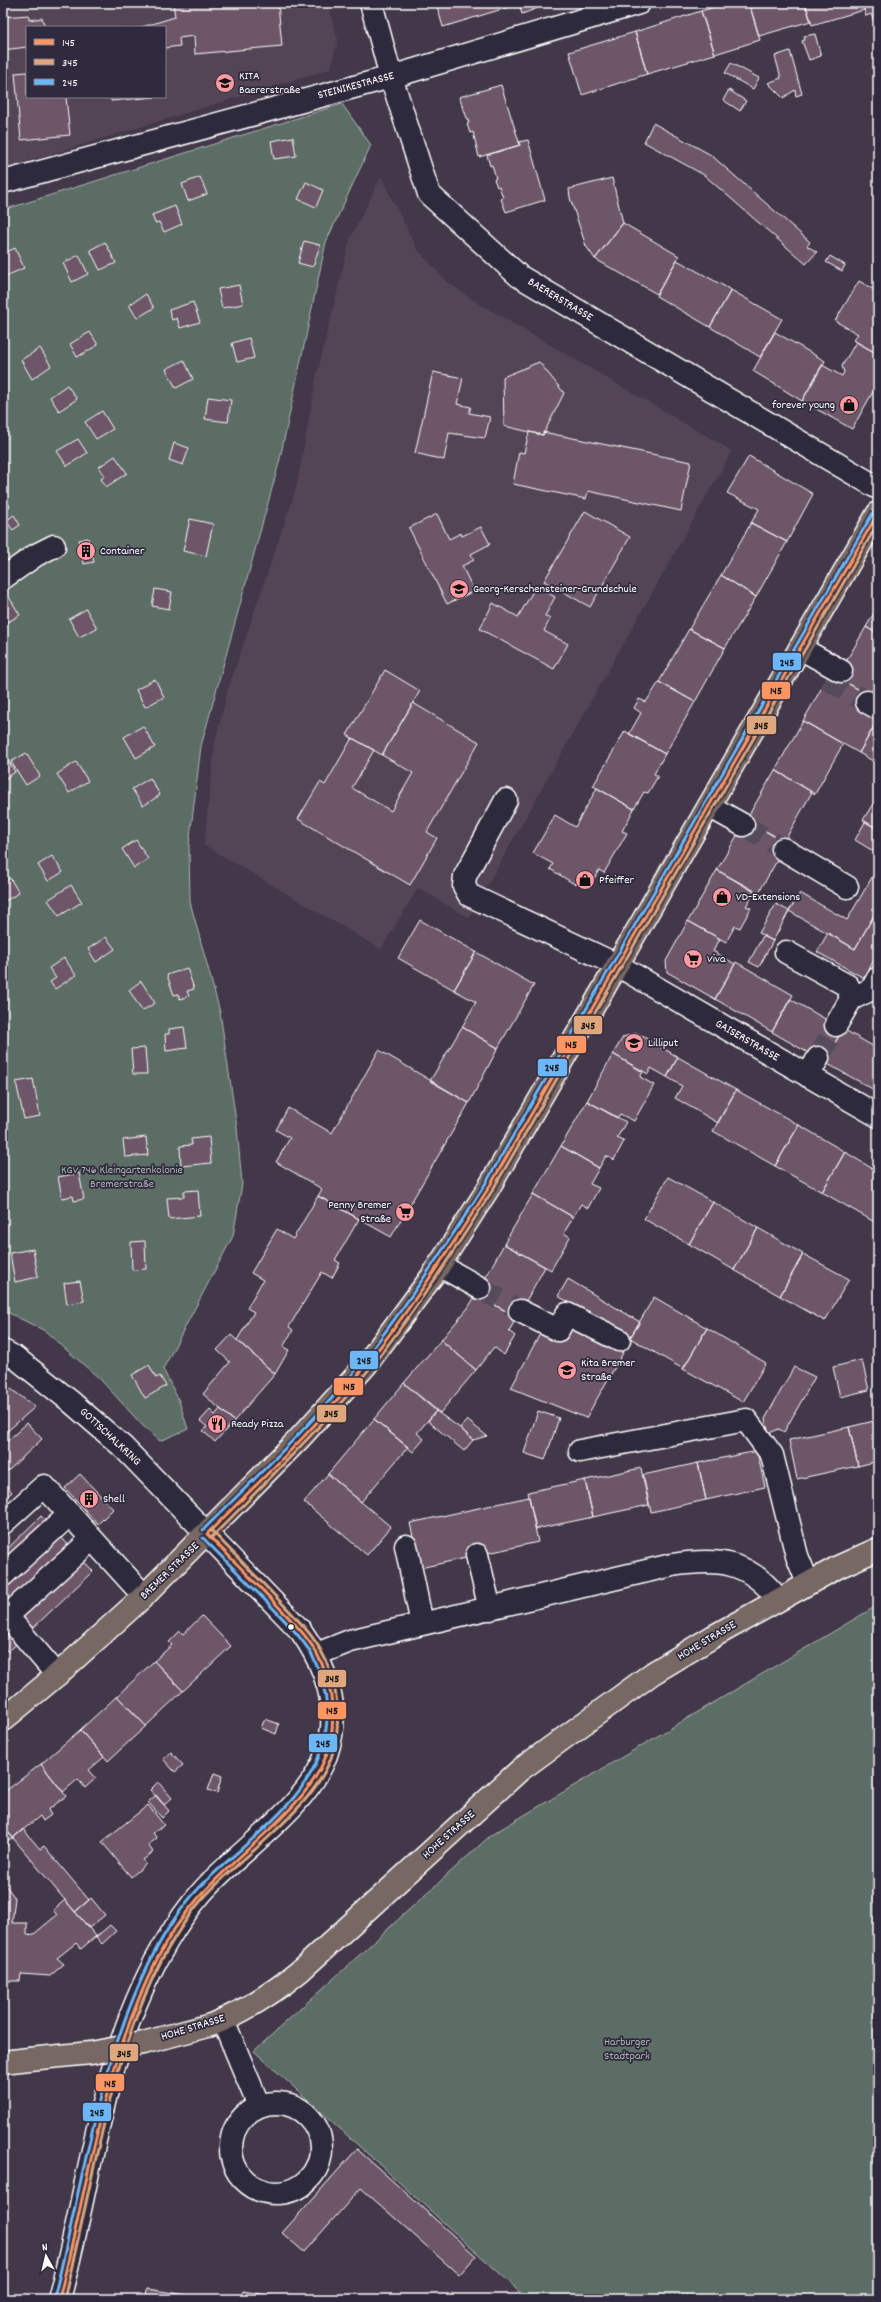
<svg xmlns="http://www.w3.org/2000/svg" width="881" height="2302" viewBox="0 0 881 2302" font-family="Dekko,sans-serif">
<style>
.built{fill:#534556;fill-rule:evenodd}
.green{fill:#5c6d65;stroke:#aeb6b2}
.building{fill:#6e5769;stroke:#fff}
.lines{fill:none;stroke-linecap:round;stroke-linejoin:round}
.minor-tunnel{stroke:#554c5c;stroke-width:22;stroke-dasharray:22 11;stroke-linecap:butt}
.minor-casing{stroke:#fff;stroke-width:25}
.major-casing{stroke:#fff;stroke-width:25}
.minor{stroke:#2f2a3d;stroke-width:22}
.major{stroke:#776864;stroke-width:22}
.major-bridge-casing{stroke:#fff;stroke-width:25;stroke-linecap:butt}
.major-bridge{stroke:#776864;stroke-width:22}
.bus-1-casing{stroke:#2f2a3d;stroke-width:6}
.bus-2-casing{stroke:#2f2a3d;stroke-width:6}
.bus-3-casing{stroke:#2f2a3d;stroke-width:6}
.bus-1{stroke:#fb9564;stroke-width:3}
.bus-2{stroke:#dfa77e;stroke-width:3}
.bus-3{stroke:#6db6f5;stroke-width:3}
.bus-dot{fill:#fff;stroke:#2f2a3d;stroke-width:1.5}
.labels{text-anchor:middle;dominant-baseline:central;stroke-width:3.5;stroke-linejoin:round;paint-order:stroke}
.poi-label{font-size:12px;fill:#fff;stroke:#2f2a3d;text-anchor:start}
.street-label{font-size:12px;fill:#fff;stroke:#2f2a3d}
.park-label{font-size:12px;fill:#aeb6b2;stroke:#2f2a3d}
.line-badge{stroke:#2f2a3d;stroke-width:1.5}
.pale-badge-label{font-size:11px;text-anchor:middle;font-weight:bold;fill:#111}
</style>
<rect width="100%" height="100%" fill="#42384a"/>
<filter id="ink" filterUnits="userSpaceOnUse"><feTurbulence type="fractalNoise" baseFrequency=".025" numOctaves="2"/><feDisplacementMap in="SourceGraphic" scale="8" xChannelSelector="R" yChannelSelector="G"/><feConvolveMatrix kernelMatrix="1 2 1 2 8 2 1 2 1" color-interpolation-filters="sRGB"/></filter>
<g filter="url(#ink)">
<path class="built" d="M3,3H327L338,40L330,69L3,169ZM27,27H165V97H27Z
M381,177L417,249L446,281L473,300L732,451L469,918L418,888L381,949L204,845L215,743L228,689L296,489L317,374L350,239Z"/>
<path class="green" d="M342,104L371,145L326,242L279,463L201,746L189,845L190,902L220,1012L237,1128L242,1184L233,1236L163,1369L179,1401L188,1429L160,1441L142,1425L100,1379L45,1331L3,1310V210Z
M878,1605V2299H528L254,2051L491,1835Z"/>
<path class="building" d="M173,3H195V5L249,3V7L278,4L282,46L195,54L194,36L179,38L180,46L165,48V27H142L175,17Z
M436,3H537L538,8L522,14L519,4L443,27Z
M728,3H749L760,40L715,54L701,11Z
M749,3H805L811,21L759,36Z
M805,3H862L864,10L812,25Z
M862,3H878V33L871,14L866,16Z
M701,11L715,54L647,74L635,32Z
M29,15V20L42,18L45,27H27V52V47L3,50V17Z
M635,32L647,74L582,95L569,52Z
M815,34L821,56L809,60L802,41L805,40L804,36Z
M790,51L802,94L796,96L795,90L783,98L768,83L781,78L775,56Z
M731,63L759,78L753,89L725,73Z
M27,72V97H66L70,135L21,140L15,73Z
M501,85L520,145L479,157L473,132L470,133L467,124L469,123L459,97Z
M729,90L746,101L740,111L723,100Z
M111,97H155L111,101Z
M653,123L711,155L810,242L807,246L817,252L806,264L704,175L644,142Z
M293,137L296,156L274,159L271,141Z
M528,140L545,200L506,212L501,199L503,198L499,186L497,187L494,179L496,178L492,165L490,166L487,155L520,145L519,142Z
M200,177L207,194L188,201L182,184Z
M612,178L623,223L595,259L586,246L570,198L569,189Z
M306,182L323,190L316,207L298,199Z
M175,206L182,224L164,232L159,222L155,223L152,215Z
M623,223L679,256L657,294L595,259Z
M304,241L320,245L313,267L298,263Z
M105,242L116,263L100,270L90,250Z
M15,248L24,268L6,276L3,269V254Z
M79,255L88,274L72,282L63,263Z
M830,256L845,265L842,271L826,262Z
M677,260L731,290L710,327L656,296Z
M859,281L878,292V354L853,340L858,334L835,321Z
M239,285L243,304L222,308L218,289Z
M731,290L782,319L760,357L710,327Z
M146,294L154,308L137,318L129,305Z
M193,302L200,322L180,328L177,318L172,320L169,310Z
M90,332L98,345L77,357L70,344Z
M775,332L825,361L802,401L753,371Z
M249,338L254,358L237,362L232,343Z
M856,342L878,354V383L852,429L802,401L822,365L842,376L844,372L842,366Z
M40,348L51,366L32,379L21,360Z
M184,360L193,379L176,388L166,369Z
M539,362L564,393L543,435L504,426L503,377Z
M433,372L463,378L457,404L471,407L469,413L490,417L485,438L449,433L444,460L415,453Z
M67,385L77,399L59,411L50,397Z
M208,397L231,400L228,422L205,419Z
M102,411L113,429L96,439L85,422Z
M529,432L543,435V432L691,462L681,511L588,491L586,499L513,484L519,452L524,453Z
M78,439L87,453L67,466L57,451Z
M174,443L189,448L183,465L169,460Z
M115,456L127,473L106,487L101,479L105,476L99,467Z
M749,456L813,494L787,542L751,523L759,509L727,493Z
M3,496L10,506L3,511Z
M585,511L630,537L590,607L544,581Z
M437,514L449,539L461,533L462,536L481,527L490,544L471,554L474,560L462,566L474,591L447,604L409,528Z
M14,515L20,525L13,530L6,521Z
M190,519L213,524L206,556L183,551Z
M751,523L787,542L756,597L721,575Z
M88,538L94,562L84,564L79,540Z
M721,575L756,597L725,648L689,629Z
M536,586L555,597L545,616L550,619L544,631L568,644L554,669L480,629L493,603L518,617Z
M155,589L172,592L169,609L152,606Z
M9,597L20,615L3,625V601Z
M878,606V634L866,627Z
M86,609L97,628L79,637L69,619Z
M866,627L878,634V690L873,698L837,677Z
M689,629L725,648L695,702L659,682Z
M385,670L420,691L382,755L347,735Z
M830,673L870,696L878,714V720L859,753L803,721Z
M155,679L164,697L145,707L136,690Z
M659,682L695,702L665,754L629,734L641,713L634,708L639,699L646,702Z
M413,703L479,742L427,832L437,838L410,885L298,819L320,782L325,785L352,738L374,750L352,788L391,811L413,773L382,755Z
M803,721L843,744L815,794L775,770Z
M143,726L155,747L136,758L124,737Z
M874,726L878,728V764L859,753Z
M625,731L665,754L654,774L658,776L648,793L644,792L634,809L593,786Z
M3,752L15,772L3,780Z
M26,753L40,776L26,785L11,762Z
M76,762L88,781L69,793L57,774Z
M775,770L812,792L784,842L746,820Z
M150,778L160,795L143,806L132,789Z
M597,788L634,809L622,831L627,833L604,873L599,870L590,886L579,879L576,885L550,869L553,864L533,853L555,815L575,827Z
M874,802L878,804V829L863,820Z
M746,820L787,843L758,894L717,870Z
M865,822L878,829V854L855,840Z
M136,840L148,859L134,868L122,849Z
M52,856L63,872L48,881L38,865Z
M878,867V908L855,949L789,911L800,893L847,920Z
M717,870L755,891L746,906L751,908L740,928L735,926L726,942L688,921Z
M10,878L19,893L3,902V882Z
M71,885L82,902L59,916L48,900Z
M776,904L789,911L773,941L759,933Z
M878,908V953L864,978L817,952L828,933L855,949Z
M420,920L476,952L454,990L398,958Z
M688,921L720,939L713,951L735,964L715,999L667,972L666,961Z
M763,936L773,941L759,967L749,962Z
M106,937L115,949L96,962L88,949Z
M476,952L534,985L498,1048L462,1027L476,1002L454,990Z
M64,958L76,975L55,989L50,982L56,978L49,968Z
M736,962L793,995L772,1032L715,999Z
M187,968L194,989L187,991L189,996L180,999L178,994L174,995L167,975Z
M141,981L155,1003L142,1011L129,990Z
M790,999L843,1029L824,1062L772,1032Z
M184,1027L187,1048L166,1051L165,1034H169V1029Z
M462,1027L498,1048L469,1103L430,1081Z
M843,1029L878,1049V1092L824,1062Z
M637,1033L678,1057L667,1077L651,1068L648,1074L613,1054L623,1037Z
M145,1048L147,1074H133L131,1049Z
M379,1050L469,1103L391,1237L318,1196L322,1189L276,1162L290,1138L276,1130L288,1108L332,1133Z
M613,1054L643,1072L640,1077L654,1085L634,1121L620,1114L617,1118L587,1101Z
M678,1057L736,1090L718,1123L675,1098L682,1086L667,1077Z
M33,1079L40,1116L24,1119L16,1082Z
M736,1090L799,1125L775,1166L713,1131Z
M587,1101L626,1122L617,1138L624,1141L614,1160L606,1156L599,1168L561,1146Z
M799,1125L845,1152L822,1192L775,1166Z
M146,1137L148,1155L125,1157L123,1140Z
M209,1137L211,1163L181,1166L180,1146L192,1145L191,1139Z
M561,1146L599,1168L590,1184L599,1188L588,1208L581,1204L573,1217L533,1194Z
M845,1152L878,1172V1224L822,1192Z
M79,1173L84,1199L74,1201L73,1196L62,1198L58,1177Z
M668,1177L713,1202L689,1244L644,1219Z
M198,1190L200,1216L169,1219L167,1198L184,1197V1191Z
M533,1194L573,1217L564,1233L570,1237L551,1270L504,1244Z
M318,1196L359,1219L335,1260L340,1263L332,1278L322,1272L289,1327L293,1330L283,1347L289,1350L275,1374L237,1340L254,1312L247,1308L263,1280L251,1273L277,1229L293,1239Z
M713,1202L758,1228L734,1270L689,1244Z
M758,1228L803,1254L780,1296L734,1270Z
M145,1241L146,1269L132,1270L131,1242Z
M504,1244L545,1267L517,1317L476,1295Z
M33,1249L38,1277L15,1282L10,1253Z
M803,1254L849,1279L825,1321L780,1296Z
M568,1279L640,1322L630,1338L558,1296Z
M80,1281L84,1301L67,1304L64,1283Z
M476,1295L517,1317L509,1331L515,1336L504,1355L494,1347L476,1370L441,1340L468,1308Z
M654,1297L707,1328L683,1369L630,1338Z
M571,1325L623,1353L586,1418L511,1388L542,1330L562,1341Z
M707,1328L766,1363L743,1402L683,1369Z
M231,1335L275,1374L234,1421L203,1394L230,1362L217,1350Z
M441,1340L476,1370L440,1413L404,1383Z
M862,1360L869,1390L840,1397L833,1367Z
M149,1365L156,1378L160,1376L166,1386L145,1398L132,1375Z
M794,1367L815,1377L784,1432L779,1429L769,1433L765,1419Z
M3,1383L35,1407L3,1435Z
M404,1383L436,1411L417,1433L424,1439L413,1452L374,1419Z
M220,1409L234,1421L215,1442L203,1431L207,1427L200,1421L210,1410L215,1415Z
M436,1411L460,1428L473,1440L464,1451L428,1421Z
M538,1411L559,1418L545,1460L524,1453Z
M374,1419L408,1447L361,1502L328,1474Z
M467,1420L487,1436L473,1440L460,1428Z
M878,1420V1461L858,1466L849,1427Z
M27,1423L42,1439L8,1471L3,1466V1445Z
M849,1427L858,1466L797,1479L789,1440Z
M757,1451L765,1487L706,1500L698,1463Z
M698,1463L706,1500L651,1512L643,1475Z
M641,1468L649,1505L593,1517L585,1480Z
M80,1474L113,1509L98,1524L65,1488Z
M328,1474L391,1527L367,1555L304,1502Z
M585,1480L593,1517L536,1529L528,1492Z
M3,1482L12,1492L3,1500Z
M529,1497L538,1542L420,1568L410,1523Z
M41,1516L93,1571L8,1652L3,1646V1553Z
M202,1616L231,1646L183,1691L154,1661L172,1645L169,1642L180,1631L183,1634Z
M154,1661L183,1691L146,1726L117,1696Z
M117,1696L146,1726L108,1761L80,1730Z
M265,1719L279,1724L276,1734L261,1728Z
M80,1730L104,1757L89,1770L96,1778L85,1788L78,1779L63,1792L41,1764Z
M171,1752L183,1765L175,1772L163,1759Z
M41,1764L66,1796L48,1810L51,1815L43,1821L40,1816L13,1838L3,1826V1793Z
M214,1773L222,1776L217,1793L208,1790Z
M158,1782L172,1798L164,1805L150,1790Z
M156,1795L169,1811L162,1818L148,1802Z
M148,1805L164,1825L153,1833L157,1838L148,1845L153,1852L143,1860L146,1864L131,1877L102,1842Z
M3,1826L13,1838L6,1842L8,1845L3,1849Z
M23,1829L40,1849L44,1846L89,1900L75,1912L13,1838Z
M3,1882L15,1898L12,1923H27V1935L34,1934L57,1915L53,1910L65,1900L96,1936L81,1949L76,1943L57,1958L64,1964L50,1976L21,1974L20,1981H3Z
M91,1898L105,1915L89,1928L75,1912Z
M110,1925L116,1931L102,1944L96,1937Z
M357,2149L476,2256L459,2275L361,2188L304,2252L282,2233Z
M147,2289L187,2295L186,2299H146Z
M243,2291L273,2296L272,2299H241Z"/>
<g class="lines">
<path class="minor-tunnel" d="M826,679L867,702
M743,825L783,849
M818,1058L836,1025
M480,1288L520,1311"/>
<defs>
<path id="minor" d="M371,3L391,77L429,194L519,276L878,488
M3,182L391,77L639,3
M3,578L36,555L54,546
M800,648L841,671
M867,702L878,708
M506,800L465,876L464,886L469,895L617,965L878,1116
M709,806L743,825
M783,849L847,887
M786,952L848,986L851,999
M836,1025L851,999L872,989L878,978
M808,1076L818,1058
M439,1265L480,1288
M520,1311L558,1330L567,1314L619,1340
M3,1351L16,1358L70,1401L123,1447L301,1631C327,1668 342,1710 326,1755C307,1808 239,1850 202,1892C189,1907 177,1924 167,1941C101,2050 92,2179 59,2299
M580,1451L746,1420L772,1455L797,1556L808,1583
M3,1523L44,1486L144,1596
M406,1546L422,1624
M477,1555L490,1609
M3,1575L70,1514
M317,1654L350,1641L672,1565C718,1558 748,1560 778,1599
M57,1675L7,1616L92,1539
M223,2020L259,2106
M231 2148a45 45 0 1 1 90 0a45 45 0 1 1-90 0Z"/>
<path id="major" d="M3,1720L57,1675L144,1596L299,1439L366,1365L433,1275L488,1189L878,513
M211,2025C244,2012 273,1993 300,1971L520,1770L653,1673L714,1636L838,1567L878,1549
M3,2062L29,2059"/>
</defs>
<use href="#minor" class="minor-casing"/>
<use href="#major" class="major-casing"/>
<use href="#minor" class="minor"/>
<use href="#major" class="major"/>
<defs>
<path id="major-bridge" d="M29,2059L91,2053L143,2043L211,2025"/>
</defs>
<use href="#major-bridge" class="major-bridge-casing"/>
<use href="#major-bridge" class="major-bridge"/>
<defs>
<path id="bus-1" d="M207,1534C262,1479 319,1425 367,1364C411,1308 450,1249 488,1189L878,513
M59,2299C88,2185 103,2067 156,1961C186,1901 222,1874 269,1830C291,1809 315,1785 326,1756C338,1724 333,1681 316,1652C305,1633 288,1617 273,1601C251,1578 229,1556 207,1534"/>
<path id="bus-2" d="M211,1538C259,1489 308,1441 353,1389C405,1327 449,1259 492,1191L878,523
M64,2299C93,2185 107,2065 162,1959C173,1940 184,1920 199,1903C221,1877 249,1856 274,1832C296,1811 320,1787 331,1758C343,1724 338,1679 320,1649C309,1630 292,1614 277,1598C255,1575 233,1553 211,1530"/>
<path id="bus-3" d="M203,1530C258,1475 315,1422 363,1361C407,1305 446,1246 484,1186L874,511
M54,2298C83,2183 98,2064 152,1957C165,1932 180,1908 199,1888C249,1836 330,1791 327,1710C326,1691 321,1672 312,1655C301,1636 284,1620 269,1604C247,1582 225,1560 203,1538"/>
</defs>
<use href="#bus-1" class="bus-1-casing"/>
<use href="#bus-2" class="bus-2-casing"/>
<use href="#bus-3" class="bus-3-casing"/>
<use href="#bus-1" class="bus-1"/>
<use href="#bus-2" class="bus-2"/>
<use href="#bus-3" class="bus-3"/>
</g>
</g>
<defs>
<symbol id="school-disc" viewBox="-11 -11 22 22"><circle r="9.5" fill="#ff9aa2" stroke="#2f2a3d"/><path d="M0-5L7-2L0 1L-7-2ZM-4 1L0 2.5L4 1V4Q0 6-4 4Z" fill="#111"/></symbol>
<symbol id="shop-disc" viewBox="-11 -11 22 22"><circle r="9.5" fill="#ff9aa2" stroke="#2f2a3d"/><path d="M-5-2.5h2.3a2.7 3.5 0 0 1 5.4 0H5L5.5 6h-11ZM-1.5-2.5h3a1.5 2.3 0 0 0-3 0Z" fill="#111"/></symbol>
<symbol id="building-disc" viewBox="-11 -11 22 22"><circle r="9.5" fill="#ff9aa2" stroke="#2f2a3d"/><path d="M-4-6H4V6H1V3H-1V6H-4ZM-2.5-4.3h1.7v1.8h-1.7ZM.8-4.3h1.7v1.8H.8ZM-2.5-1h1.7V.8h-1.7ZM.8-1h1.7V.8H.8Z" fill="#111"/></symbol>
<symbol id="supermarket-disc" viewBox="-11 -11 22 22"><circle r="9.5" fill="#ff9aa2" stroke="#2f2a3d"/><path d="M-6-5.5h2.5l.6 2H6L4.5 2H-2.5L-4.4-4H-6ZM-1.5 3.2a1.3 1.3 0 1 0 .1 0ZM3 3.2a1.3 1.3 0 1 0 .1 0Z" fill="#111"/></symbol>
<symbol id="restaurant-disc" viewBox="-11 -11 22 22"><circle r="9.5" fill="#ff9aa2" stroke="#2f2a3d"/><path d="M-5-6h1v4h1v-4h1v4h1v-4h1v5L-1.5 .5V6h-2V.5L-5-1ZM5-6V6H3V1.5H1.5Q1.5-4 5-6Z" fill="#111"/></symbol>
</defs>
<g fill-rule="evenodd">
<use href="#school-disc" x="214" y="72" width="22" height="22"/>
<use href="#shop-disc" x="838" y="394" width="22" height="22"/>
<use href="#building-disc" x="75" y="540" width="22" height="22"/>
<use href="#school-disc" x="448" y="578" width="22" height="22"/>
<use href="#shop-disc" x="574" y="869" width="22" height="22"/>
<use href="#shop-disc" x="711" y="886" width="22" height="22"/>
<use href="#supermarket-disc" x="682" y="948" width="22" height="22"/>
<use href="#school-disc" x="623" y="1032" width="22" height="22"/>
<use href="#supermarket-disc" x="394" y="1201" width="22" height="22"/>
<use href="#school-disc" x="556" y="1359" width="22" height="22"/>
<use href="#restaurant-disc" x="206" y="1413" width="22" height="22"/>
<use href="#building-disc" x="78" y="1488" width="22" height="22"/>
</g>
<circle class="bus-dot" cx="291" cy="1627" r="3.5"/>
<g class="labels">
<g class="poi-label">
<text x="239" y="76">KITA<tspan x="239" dy="14">Baererstraße</tspan></text>
<text x="835" y="405" text-anchor="end">forever young</text>
<text x="100" y="551">Container</text>
<text x="473" y="589">Georg-Kerschensteiner-Grundschule</text>
<text x="599" y="880">Pfeiffer</text>
<text x="736" y="897">VD-Extensions</text>
<text x="707" y="959">Viva</text>
<text x="648" y="1043">Lilliput</text>
<text x="391" y="1205" text-anchor="end">Penny Bremer<tspan x="391" dy="14">Straße</tspan></text>
<text x="581" y="1363">Kita Bremer<tspan x="581" dy="14">Straße</tspan></text>
<text x="231" y="1424">Ready Pizza</text>
<text x="103" y="1499">Shell</text>
</g>
<g class="street-label">
<text transform="translate(356 86) rotate(-15)">STEINIKESTRASSE</text>
<text transform="translate(560 300) rotate(31)">BAERERSTRASSE</text>
<text transform="translate(747 1041) rotate(30)">GAISERSTRASSE</text>
<text transform="translate(110 1437) rotate(43)">GOTTSCHALKRING</text>
<text transform="translate(170 1571) rotate(-44)">BREMER STRASSE</text>
<text transform="translate(707 1641) rotate(-31)">HOHE STRASSE</text>
<text transform="translate(449 1835) rotate(-42)">HOHE STRASSE</text>
<text transform="translate(193 2028) rotate(-17)">HOHE STRASSE</text>
</g>
<g class="park-label">
<text x="122" y="1170">KGV 746 Kleingartenkolonie<tspan x="122" dy="14">Bremerstraße</tspan></text>
<text x="627" y="2042">Harburger<tspan x="627" dy="14">Stadtpark</tspan></text>
</g>
</g>
<g class="line-badge">
<rect x="772" y="652" width="30" height="19" rx="4" fill="#6db6f5"/>
<rect x="761" y="681" width="30" height="19" rx="4" fill="#fb9564"/>
<rect x="746" y="715" width="31" height="20" rx="4" fill="#dfa77e"/>
<rect x="573" y="1015" width="30" height="20" rx="4" fill="#dfa77e"/>
<rect x="556" y="1035" width="31" height="19" rx="4" fill="#fb9564"/>
<rect x="537" y="1058" width="31" height="19" rx="4" fill="#6db6f5"/>
<rect x="349" y="1350" width="30" height="20" rx="4" fill="#6db6f5"/>
<rect x="333" y="1377" width="31" height="19" rx="4" fill="#fb9564"/>
<rect x="316" y="1404" width="31" height="19" rx="4" fill="#dfa77e"/>
<rect x="317" y="1669" width="30" height="19" rx="4" fill="#dfa77e"/>
<rect x="317" y="1701" width="30" height="19" rx="4" fill="#fb9564"/>
<rect x="308" y="1733" width="30" height="20" rx="4" fill="#6db6f5"/>
<rect x="109" y="2043" width="30" height="19" rx="4" fill="#dfa77e"/>
<rect x="95" y="2073" width="30" height="19" rx="4" fill="#fb9564"/>
<rect x="82" y="2102" width="30" height="20" rx="4" fill="#6db6f5"/>
</g>
<g class="pale-badge-label">
<text x="787" y="666">245</text>
<text x="776" y="694">145</text>
<text x="761" y="729">345</text>
<text x="588" y="1029">345</text>
<text x="571" y="1048">145</text>
<text x="552" y="1071">245</text>
<text x="364" y="1364">245</text>
<text x="349" y="1390">145</text>
<text x="331" y="1417">345</text>
<text x="332" y="1682">345</text>
<text x="332" y="1714">145</text>
<text x="323" y="1747">245</text>
<text x="124" y="2057">345</text>
<text x="110" y="2087">145</text>
<text x="97" y="2116">245</text>
</g>
<rect width="881" height="2302" fill="none" stroke="#2f2a3d" stroke-width="16"/>
<rect x="8" y="8" width="865" height="2286" fill="none" stroke="#fff" stroke-width="1.5" filter="url(#ink)"/>
<rect x="26" y="26" width="140" height="72" fill="#2f2a3d" stroke="#827f8b"/>
<rect x="34" y="39" width="20" height="6" fill="#fb9564" stroke="#827f8b"/>
<text x="62" y="46" font-size="12" fill="#ffffff">145</text>
<rect x="34" y="59" width="20" height="6" fill="#dfa77e" stroke="#827f8b"/>
<text x="62" y="66" font-size="12" fill="#ffffff">345</text>
<rect x="34" y="79" width="20" height="6" fill="#6db6f5" stroke="#827f8b"/>
<text x="62" y="86" font-size="12" fill="#ffffff">245</text>
<g transform="translate(46 2256) rotate(352)" stroke="#2f2a3d" stroke-width="3" paint-order="stroke">
<path d="M0-3L7 15L0 10L-7 15Z" fill="#ffffff"/>
<text y="-6" font-size="11" font-weight="bold" text-anchor="middle" fill="#ffffff">N</text>
</g>
</svg>
